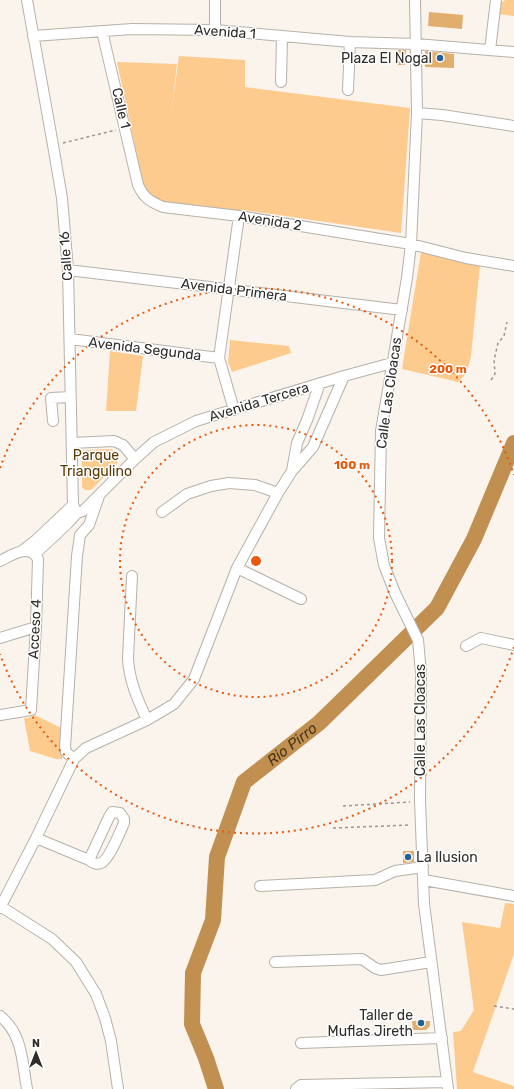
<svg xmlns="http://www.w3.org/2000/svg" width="514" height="1089" viewBox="0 0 514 1089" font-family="Rubik,sans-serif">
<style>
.green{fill:#fdcb8e}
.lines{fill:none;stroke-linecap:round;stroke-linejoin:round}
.river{stroke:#c19050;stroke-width:16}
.building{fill:#e1ae6e}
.minor-casing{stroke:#b6b1aa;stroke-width:12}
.path{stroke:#999590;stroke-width:1.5;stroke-dasharray:3 3;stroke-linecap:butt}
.minor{stroke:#fff;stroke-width:10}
.ring{fill:none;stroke:#e8590c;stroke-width:2;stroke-dasharray:2 4}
.poi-dot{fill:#256097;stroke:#fff;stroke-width:1.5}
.labels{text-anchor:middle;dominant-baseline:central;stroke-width:3;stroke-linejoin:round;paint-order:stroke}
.street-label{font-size:14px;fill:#2f2d2a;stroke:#fff}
.poi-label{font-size:14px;fill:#2f2d2a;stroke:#fff;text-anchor:end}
.park-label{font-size:14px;fill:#5a3903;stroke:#fff}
.water-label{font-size:15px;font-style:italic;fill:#4b3519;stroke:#fff}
.centre{fill:#e8590c;stroke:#fff;stroke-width:2}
.ring-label{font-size:12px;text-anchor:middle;font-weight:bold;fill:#e8590c;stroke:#fff;stroke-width:3;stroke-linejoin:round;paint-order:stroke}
</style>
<rect width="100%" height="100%" fill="#faf4ed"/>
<path class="green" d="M505,0H514V16L497,14L500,3L504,1Z
M179,56L245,60V87L410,108L401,233L243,210H211L164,204L154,199L142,183L135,146L117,62L177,64L171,115Z
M421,252L480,265L471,356L467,373L458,382L402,369Z
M230,340L289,346L291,353L232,372L228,362Z
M110,351L143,356L136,411H106Z
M111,449L118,454V459L117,464L91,490H85L82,487V452L84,450Z
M35,715L63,729L62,759H56L30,751L24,718H29Z
M505,903L514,904V954L473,1072L514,1086V1089H457L453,1032L461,1031L474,1010L462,922L500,928Z"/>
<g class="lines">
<path class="river" id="s1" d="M216,1089L206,1058L192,1024L193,973L213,920L217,857L244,782L319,723L437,608L474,539L514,443"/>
</g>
<path class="building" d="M429,12L463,15L462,29L428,26Z
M398,50H406L405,65H398Z
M425,51L454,54V68L425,67Z
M403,851H414V862L403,863Z
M412,1021H430V1026L426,1030H413Z"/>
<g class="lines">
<defs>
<path id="minor" d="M27,0L53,145L62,198L68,270L73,505L77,513
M415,0L417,113L411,244L407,278L381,431L379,538L384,565L395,593L418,640L421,673L420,801L424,904L448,1089
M215,30V0
M102,31L138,185C144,198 149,201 163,207L239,216L411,244L466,258L514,266
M33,36L132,29L215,30L350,42L416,44L514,52
M490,50L496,0
M281,82L282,36
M348,90L350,42
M417,113L442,115L514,126
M68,270L402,310
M70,339L219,358
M234,410L219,358L239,216
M53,421L51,398L70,397
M72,443L114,441L123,445L135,459
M292,471L297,443L307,420L320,383
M162,512L187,494L211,486L229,483L255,485L278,493
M77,513L83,511L135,459L154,442L196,421L344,376L392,363
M22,551L36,540L73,505
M35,554L68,523L77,513
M0,561C12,555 29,543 38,559L36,627L31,710L0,715
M237,568L301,599
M132,576L128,658C129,681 138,700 147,720
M0,638L36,627
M466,646L481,638L514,645
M74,759L66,752L65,747L77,556L80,535L89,525L99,496
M36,838L89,860C93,863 96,865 101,863C109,860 120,832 124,823V819L120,813L112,812L109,817L89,860
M424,880L514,896
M260,886L375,880L395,871L423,867
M0,906L52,939L76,962L96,994L105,1018L111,1041L118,1089
M0,908L36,838L74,759L86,748L147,720L174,704L194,679L237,568L278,493L292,471L313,447L344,376
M275,962L362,959L375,968L381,970L431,962
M0,1016C23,1034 22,1062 27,1089
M301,1043L442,1038
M296,1089L301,1085L447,1082"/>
</defs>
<use href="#minor" class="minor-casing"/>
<path class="path" d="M63,143L116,130
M491,380L495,374L494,360L498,343L504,336L507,322
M343,806L410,802
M333,828L411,825
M494,1006L514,1009"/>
<use href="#minor" class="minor"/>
</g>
<g class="ring">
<circle cx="256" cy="561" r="136"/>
<path d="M514 647A272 272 0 0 1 0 654M0 468A272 272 0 0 1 514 475"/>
</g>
<g class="poi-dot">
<circle cx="440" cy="58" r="4"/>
<circle cx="408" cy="857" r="4"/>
<circle cx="421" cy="1023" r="4"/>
</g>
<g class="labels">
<g class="street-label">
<text transform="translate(225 32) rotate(4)">Avenida 1</text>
<text transform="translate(121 108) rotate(77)">Calle 1</text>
<text transform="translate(270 221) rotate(9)">Avenida 2</text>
<text transform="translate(66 256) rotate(-94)">Calle 16</text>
<text transform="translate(234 290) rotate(7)">Avenida Primera</text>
<text transform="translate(145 349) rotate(7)">Avenida Segunda</text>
<text transform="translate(389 393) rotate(-82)">Calle Las Cloacas</text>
<text transform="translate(259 402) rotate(-17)">Avenida Tercera</text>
<text transform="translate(35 629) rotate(-87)">Acceso 4</text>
<text transform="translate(420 720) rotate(-90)">Calle Las Cloacas</text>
</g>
<g class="poi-label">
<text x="432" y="58">Plaza El Nogal</text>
<text x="416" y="857" text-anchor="start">La Ilusion</text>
<text x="413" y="1015">Taller de<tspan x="413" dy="16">Muflas Jireth</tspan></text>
</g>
<g class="park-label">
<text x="96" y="455">Parque<tspan x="96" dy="16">Triangulino</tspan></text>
</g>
<g class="water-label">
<text stroke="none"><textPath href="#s1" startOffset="381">Rio Pirro</textPath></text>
</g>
</g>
<circle cx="256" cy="561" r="6" class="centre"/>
<g class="ring-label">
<text x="448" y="373">200 m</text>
<text x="352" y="469">100 m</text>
</g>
<g transform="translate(36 1053)" stroke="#ffffff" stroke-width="3" paint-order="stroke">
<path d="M0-3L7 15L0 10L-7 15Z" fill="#2f2d2a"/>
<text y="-6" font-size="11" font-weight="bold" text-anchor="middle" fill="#2f2d2a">N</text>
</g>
</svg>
